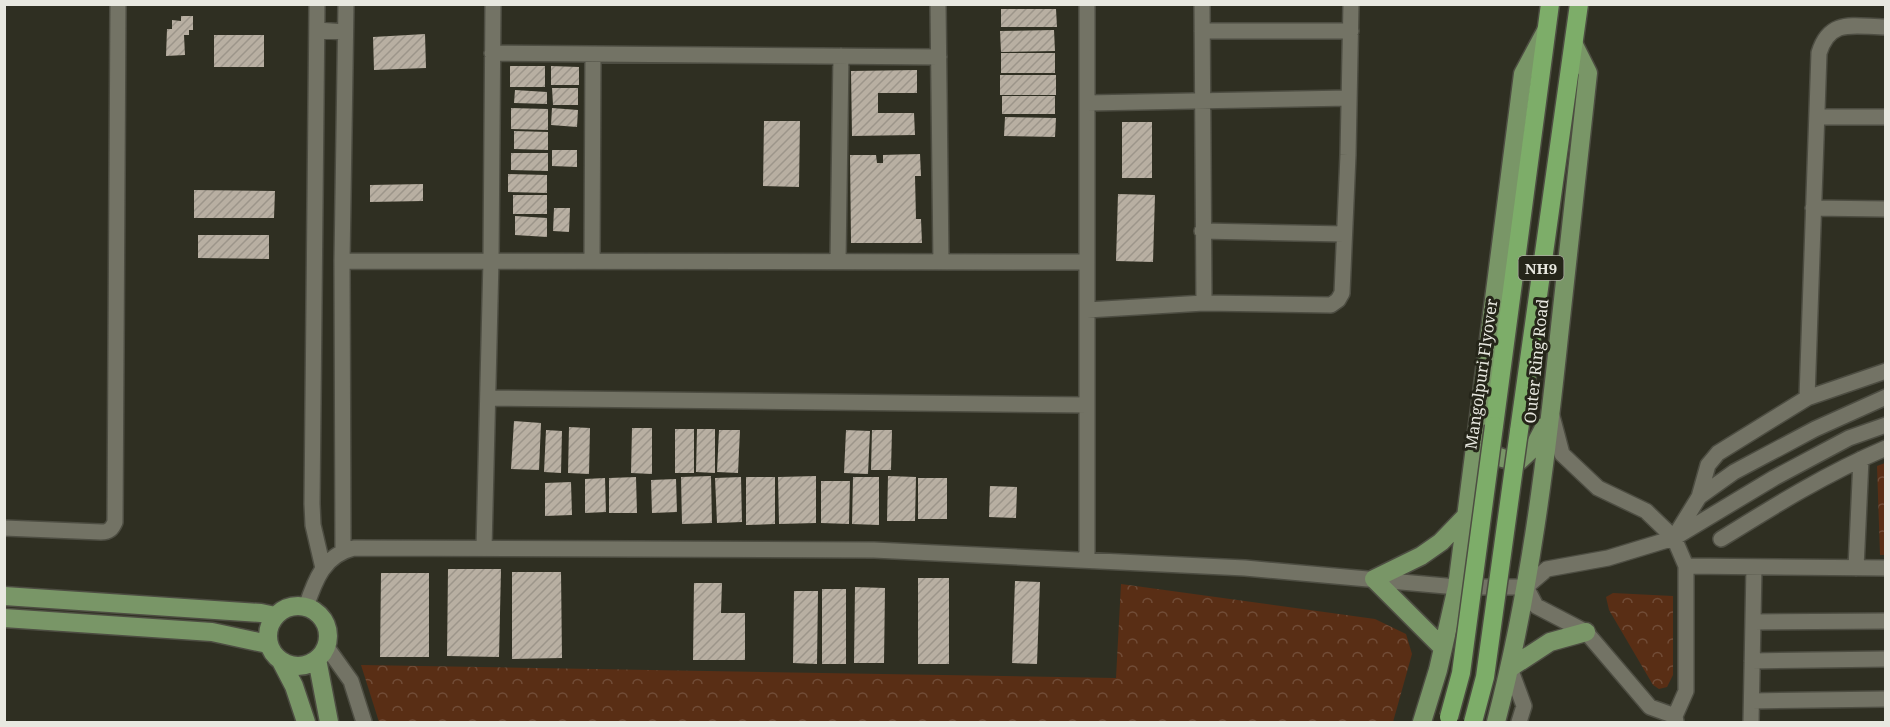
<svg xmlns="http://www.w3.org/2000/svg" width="1890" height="727" viewBox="0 0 1890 727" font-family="'Noto Serif',serif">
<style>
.park{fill:url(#park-crowns)}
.building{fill:url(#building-hatch)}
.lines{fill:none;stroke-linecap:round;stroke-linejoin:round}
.minor-casing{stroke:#4d4d42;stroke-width:18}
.major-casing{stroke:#4d4d42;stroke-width:21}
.highway-casing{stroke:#4d4d42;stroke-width:21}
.minor{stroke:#737365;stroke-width:15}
.major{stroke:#799667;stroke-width:18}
.highway{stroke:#7dad69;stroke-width:18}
.highway-bridge-casing{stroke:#4d4d42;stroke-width:21;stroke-linecap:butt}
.highway-bridge{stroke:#7dad69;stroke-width:18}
.labels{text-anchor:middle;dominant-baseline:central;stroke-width:6;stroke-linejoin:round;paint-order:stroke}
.shield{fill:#252519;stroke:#aeaea4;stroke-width:1.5}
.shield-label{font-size:15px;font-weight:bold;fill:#e8e8e0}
.street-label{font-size:16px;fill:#e8e8e0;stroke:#252519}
</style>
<defs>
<pattern id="park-crowns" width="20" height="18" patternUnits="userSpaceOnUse" patternTransform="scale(1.5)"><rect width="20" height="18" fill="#592e15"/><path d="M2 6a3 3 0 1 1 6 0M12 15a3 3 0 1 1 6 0" fill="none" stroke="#714c37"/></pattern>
<pattern id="building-hatch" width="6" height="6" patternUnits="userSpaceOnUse" patternTransform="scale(1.5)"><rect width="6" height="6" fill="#b8afa2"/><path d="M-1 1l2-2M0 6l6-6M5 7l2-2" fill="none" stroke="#9c958a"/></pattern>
</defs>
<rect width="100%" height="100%" fill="#2f2f22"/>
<path class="park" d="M1885,463V555H1880L1877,466Z
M1121,584L1375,619L1406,634L1412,654L1393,722H379L361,665L1116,678Z
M1613,593L1673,596V675L1667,687L1659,689L1653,685L1609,610L1606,597Z"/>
<path class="building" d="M1001,9H1056L1057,27H1001Z
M181,16H193V30H189V35H184L185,55L166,56L167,29H172V20L181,21Z
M1054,30L1055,51L1001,52L1000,31Z
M425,34L426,68L374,70L373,37Z
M214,35H264V67H214Z
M1001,53H1055V73H1001Z
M510,66H545V87H510Z
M551,66L579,67V85H551Z
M917,70V93H878V113H914L915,135L852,136L851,71Z
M1000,75H1056V95H1000Z
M552,88H578V105H553Z
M515,90L547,92V104L514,103Z
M1002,96H1055V114H1002Z
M511,108L548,109V130L511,129Z
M552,108L578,110L577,127L551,125Z
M1005,117L1056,118L1055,137L1004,136Z
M764,121H800L799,187L763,186Z
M1122,122H1152V178H1122Z
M514,131L548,132V150L514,149Z
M552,150H577V167L552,166Z
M511,153H548V171L511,170Z
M920,154L921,176H915L916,219H921L922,243H851L850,155H876L877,163H883V155Z
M508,174L547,175V193L508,192Z
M423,184V201L370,202V185Z
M194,190L275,191L274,218H194Z
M1118,194L1155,195L1153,262L1116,261Z
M513,195H547V214H513Z
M554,208H570L569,232L553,231Z
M515,216L547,218V237L515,235Z
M198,235H269V259L198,258Z
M514,421L541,423L539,470L511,469Z
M569,427L590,428L589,474L568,473Z
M632,428H652V474L631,473Z
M675,429H694V473H675Z
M697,429H715V473L696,472Z
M546,430L562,431L561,473L544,472Z
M719,430H740L738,473L717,472Z
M846,430L870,431L868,474L844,473Z
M872,430H892L891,470H871Z
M711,476L712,523L682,524L681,477Z
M816,476V523L779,524L778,477Z
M888,476L916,477L915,521H887Z
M636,477L637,513H609V478Z
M741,477L742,522L717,523L715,478Z
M746,477H775V524L746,525Z
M853,477H879V525L852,524Z
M605,478L606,512L585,513V479Z
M918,478H947V519H918Z
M676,479L677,512L652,513L651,480Z
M821,481H850L849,524L821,523Z
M571,482L572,515L545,516V483Z
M990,486L1017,487L1016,518L989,517Z
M448,569H501L499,657L447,656Z
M512,572H561L562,658L512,659Z
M381,573H429V657H380Z
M918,578H949V664H918Z
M1015,581L1040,582L1037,664L1012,663Z
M694,583H722L721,613H745V660H693Z
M855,587L885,588L884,663H854Z
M822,589H846V664H822Z
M794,591H818L817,664L793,663Z"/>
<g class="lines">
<defs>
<path id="minor" d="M317,4L312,504L313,525L323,568
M938,4L941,262
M317,30L345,32
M1202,31H1351
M492,53L939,57
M1087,103L1349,98
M1817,117H1886
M1813,208L1886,209
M1202,231L1344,234
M592,260L593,54
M342,261L1087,262
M838,261L841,56
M1204,303L1331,305L1338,300L1342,293L1348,155L1351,4
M1087,310L1204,303L1202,4
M488,398L1087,405
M1807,398L1819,53C1830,17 1855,27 1886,27
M1552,416L1562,454L1598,488L1646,511L1674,538L1686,566V691L1675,716L1676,722
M1699,497L1708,465L1718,453L1807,398L1886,371
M4,528L101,532C109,532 112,529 115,522L118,4
M1675,536L1699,497L1734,472L1815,429L1886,397
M1721,539C1774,506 1827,473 1886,448
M484,548L491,260L493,4
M343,550L342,261L346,4
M1087,560V4
M1686,566L1886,568
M1856,568L1861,459
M1526,587L1547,569L1608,558L1674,538L1774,478L1849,438L1886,425
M1526,587L1536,606L1586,632L1650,707L1675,716
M306,607C315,580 324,555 354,548L874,550L1245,568L1457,587H1526
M1753,622L1886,621
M326,646L351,681L364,722
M1752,661L1886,659
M1510,668L1524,706L1519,722
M1752,701L1886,699
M1751,722L1754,567"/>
<path id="major" d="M1482,441C1488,456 1504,460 1519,461L1534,447L1545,426
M4,596L261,613L275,616
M268 636a30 30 0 1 1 60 0a30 30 0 1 1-60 0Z
M4,618L212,632L268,644
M1443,648L1374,579L1421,556L1441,542L1466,516
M317,659L329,722
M281,661L294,686L306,722
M1510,668L1550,642L1586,632
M1422,722L1438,670L1457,587L1523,74L1546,31
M1496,722C1530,593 1546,460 1560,327C1569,242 1578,157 1588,73L1574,45"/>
<path id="highway" d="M1494,426L1550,4
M1519,431L1579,4"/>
</defs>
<use href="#minor" class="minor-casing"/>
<use href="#major" class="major-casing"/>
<use href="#highway" class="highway-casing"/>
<use href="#minor" class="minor"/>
<use href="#major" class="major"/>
<use href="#highway" class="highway"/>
<defs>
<path id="highway-bridge" d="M1449,717L1461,673L1494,426
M1473,722L1485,677L1519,431"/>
</defs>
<use href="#highway-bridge" class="highway-bridge-casing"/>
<use href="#highway-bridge" class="highway-bridge"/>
</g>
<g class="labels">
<rect class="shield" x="1518.5" y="256" width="45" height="24" rx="4.5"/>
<g class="shield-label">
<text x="1541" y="268">NH9</text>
</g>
<g class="street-label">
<text transform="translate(1536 361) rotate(-84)">Outer Ring Road</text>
<text transform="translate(1481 374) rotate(-82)">Mangolpuri Flyover</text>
</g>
</g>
<rect width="1890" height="727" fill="none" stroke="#e8e8e0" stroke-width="12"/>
</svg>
